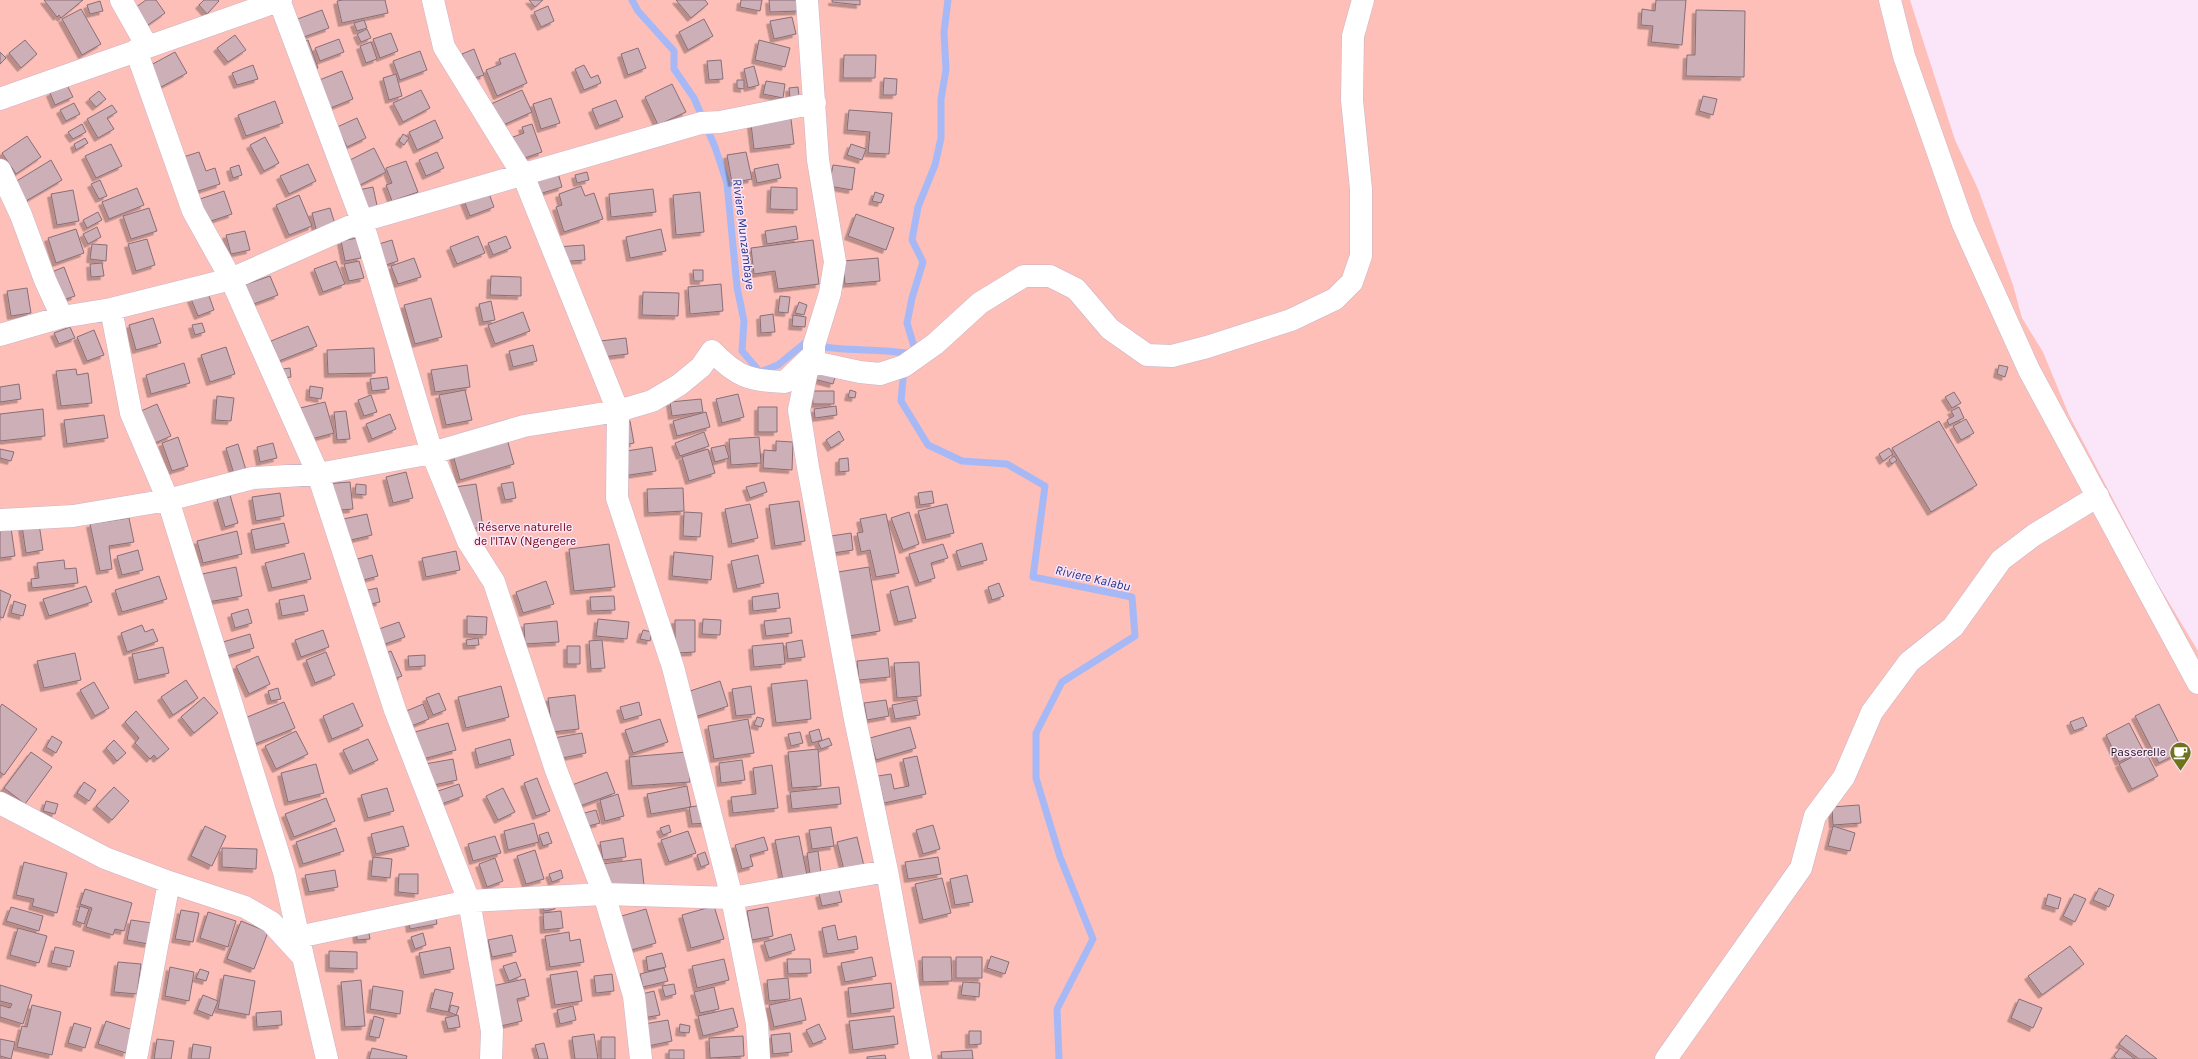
<svg xmlns="http://www.w3.org/2000/svg" width="2198" height="1059" viewBox="0 0 2198 1059" font-family="Karla,sans-serif">
<style>
.green{fill:#fdbfb8}
.lines{fill:none;stroke-linecap:round;stroke-linejoin:round}
.stream{stroke:#a6b9f6;stroke-width:7}
.building{fill:#cdafb8;stroke:#896e76;filter:url(#shadow)}
.minor-casing{stroke:#cab4c8;stroke-width:23}
.minor{stroke:#fff;stroke-width:22}
.labels{text-anchor:middle;dominant-baseline:central;stroke-width:3;stroke-linejoin:round;paint-order:stroke}
.park-label{font-size:12px;fill:#720008;stroke:#fbe5f9}
.poi-label{font-size:12px;fill:#191118;stroke:#fbe5f9;text-anchor:end}
.water-label{font-size:13px;font-style:italic;fill:#253388;stroke:#fbe5f9}
</style>
<defs>
<filter id="shadow"><feDropShadow dx="-3.5" dy="3.5" stdDeviation="0" flood-color="#0004"/></filter>
</defs>
<rect width="100%" height="100%" fill="#fbe5f9"/>
<path class="green" d="M0,0H1910L1955,140L1978,189L2013,285L2022,318L2043,352L2069,415L2156,581L2198,651V1059H0Z"/>
<g class="lines">
<path class="stream" d="M632,0L638,11L674,51V69L694,98L715,147L727,183L737,287L744,321L742,351L760,372L778,365L805,343C838,352 873,348 907,353
M910,352L915,350L907,323L912,298L923,262L912,240L918,207L935,165L941,138V99L946,70L944,32L948,0
M904,369L901,401L928,445L962,461L1007,464L1045,486L1033,577L1132,597L1135,636L1062,682L1036,733V778L1060,857L1093,939L1057,1009L1059,1059"/>
</g>
<path class="building" d="M44,0H83L61,18L59,15L57,17Z
M146,0H156L165,13L141,30L129,12Z
M204,0H218L219,1L207,14L199,5Z
M343,0H385L388,13L342,23L337,1Z
M529,0H543L535,7Z
M676,0H705L708,4L691,18Z
M741,0H762L760,11L740,7Z
M769,0H799V11L770,12Z
M832,0H860V5L832,2Z
M1656,0H1686L1682,45L1651,42L1653,26L1641,25L1642,9L1655,11Z
M100,1L103,11L90,14L87,5Z
M548,6L554,21L541,27L534,12Z
M81,9L101,44L82,55L62,19Z
M322,10L329,28L301,38L295,20Z
M1696,10L1745,11L1744,77L1686,76L1687,55H1695Z
M792,17L796,34L774,39L770,21Z
M704,19L713,36L688,50L679,32Z
M364,20L367,28L357,31L354,23Z
M367,29L371,38L361,42L357,34Z
M391,33L398,51L380,58L373,39Z
M235,35L246,50L228,62L217,48Z
M339,39L344,52L320,61L315,48Z
M25,40L37,54L21,68L9,53Z
M308,40L318,68L306,72L296,44Z
M759,40L790,48L785,67L755,60Z
M371,42L377,59L366,63L360,46Z
M638,48L646,68L628,75L621,54Z
M474,49L484,75L472,79L462,54Z
M420,51L427,70L400,80L393,61Z
M0,52L6,58L0,64Z
M175,52L187,73L161,87L149,66Z
M515,53L527,83L497,96L486,70L501,64L499,59Z
M844,55H876L875,78H843Z
M721,60L723,79L709,80L707,61Z
M253,65L258,79L237,85L232,73Z
M584,65L591,78L598,75L601,83L584,90L575,69Z
M754,66L759,85L748,88L744,69Z
M342,71L353,99L323,111L312,83Z
M396,74L402,96L389,100L383,78Z
M884,78L897,79L896,95H883Z
M737,80H744V89L737,88Z
M766,81L785,84L783,98L763,94Z
M672,84L686,112L658,125L645,97Z
M67,85L73,97L55,105L50,93Z
M798,87L799,97L790,99L789,88Z
M421,90L430,108L403,122L393,103Z
M522,90L532,112L501,126L491,104Z
M99,91L106,99L96,107L89,99Z
M1703,96L1717,99L1713,115L1699,111Z
M551,98L560,123L541,129L533,104Z
M616,100L623,117L599,126L592,109Z
M275,101L283,123L246,136L238,115Z
M74,103L80,114L66,121L60,110Z
M112,105L117,112L107,118L114,129L98,138L87,119Z
M849,110L892,113L889,154L868,153L870,132L847,130Z
M357,118L366,138L347,147L337,127Z
M791,119L794,144L754,149L751,124Z
M435,120L443,138L417,150L409,132Z
M82,124L86,132L73,139L68,132Z
M532,124L542,152L513,162L505,140L524,133L522,127Z
M403,134L409,138L404,145L399,141Z
M27,136L41,157L16,174L2,153Z
M265,137L279,163L264,171L250,145Z
M85,138L88,143L76,150L74,144Z
M111,144L122,166L96,178L85,156Z
M851,144L866,149L862,160L847,155Z
M374,148L386,172L358,186L346,162Z
M199,152L206,171L215,168L220,184L189,194L177,159Z
M437,152L444,168L426,176L419,160Z
M746,152L752,179L732,183L727,155Z
M51,160L62,180L26,201L15,182Z
M406,161L418,192L392,201L386,185L392,183L386,168Z
M308,164L316,181L289,194L280,176Z
M778,164L781,178L757,183L754,169Z
M239,165L242,175L233,178L230,168Z
M833,165L855,168L852,190L829,186Z
M587,172L589,180L577,183L575,175Z
M558,173L562,187L536,195L532,181Z
M100,180L107,196L99,199L91,184Z
M581,186L585,196L594,193L603,219L564,232L556,207L562,205L559,194Z
M373,187L378,210L364,214L358,190Z
M771,187L797,188V210L770,209Z
M137,188L144,205L109,219L102,202Z
M653,189L656,212L611,217L609,194Z
M73,190L79,221L57,225L51,194Z
M224,191L232,214L202,224L194,201Z
M488,191L494,207L470,216L464,201Z
M700,192L704,232L676,235L673,195Z
M875,192L884,195L881,203L872,201Z
M299,195L312,226L289,235L276,205Z
M149,208L157,231L131,239L123,216Z
M330,208L335,224L316,229L312,213Z
M98,212L102,220L87,228L83,220Z
M856,214L894,228L886,250L848,236Z
M796,226L798,239L767,244L765,231Z
M97,227L101,237L88,244L83,234Z
M76,229L84,253L56,263L48,238Z
M661,229L666,251L630,258L626,237Z
M245,231L250,250L231,254L226,235Z
M478,236L485,253L457,264L450,247Z
M506,236L511,248L493,255L488,243Z
M357,238L361,258L345,261L341,241Z
M147,239L155,265L136,271L128,244Z
M392,240L398,261L386,265L379,244Z
M813,240L819,284L778,289L775,271L754,274L751,248Z
M92,244L107,245L106,261L90,259Z
M584,245L585,260L557,262L556,247Z
M414,258L421,277L398,284L391,266Z
M878,258L880,281L845,284L843,261Z
M336,261L345,284L323,292L314,269Z
M359,261L364,278L349,281L344,264Z
M102,263L104,276L91,277L90,264Z
M64,267L75,296L63,300L52,272Z
M693,270H703V281H694Z
M270,276L278,295L251,305L244,285Z
M491,276L521,277V296L490,295Z
M721,284L723,311L690,314L688,287Z
M27,288L31,313L11,316L7,291Z
M643,292L679,293L678,316L642,315Z
M208,293L214,310L198,316L191,299Z
M780,296L790,297L788,313L778,312Z
M431,298L442,337L415,344L404,305Z
M491,301L495,320L483,322L479,304Z
M799,302L807,305L804,315L795,313Z
M523,312L530,331L495,344L488,325Z
M773,314L775,332L761,333L760,316Z
M793,315L806,317L805,327L792,326Z
M153,318L161,343L136,350L129,325Z
M202,323L205,332L195,335L192,325Z
M308,326L317,346L279,361L271,341Z
M70,327L75,338L59,344L54,333Z
M94,330L104,355L87,361L77,337Z
M626,338L628,354L602,357L600,341Z
M533,345L537,361L513,367L509,351Z
M226,347L235,374L210,382L201,355Z
M374,348L375,373L328,374L327,350Z
M184,363L190,383L151,394L146,375Z
M467,365L470,387L435,392L431,370Z
M1999,365L2008,367L2005,377L1997,374Z
M290,368L291,377L278,379L276,370Z
M813,368L836,374L833,384L810,378Z
M76,369L77,375L88,373L92,403L61,406L56,371Z
M387,377L389,389L372,391L370,379Z
M19,384L21,399L0,402V387Z
M310,386L323,388L321,399L309,397Z
M465,390L472,420L446,425L439,395Z
M850,390L856,392L855,398L848,397Z
M812,391H834V404H813Z
M1954,392L1961,403L1952,408L1945,397Z
M738,394L744,417L722,423L716,399Z
M371,395L377,412L364,416L358,400Z
M217,396L234,398L231,421L215,420Z
M701,399L703,412L672,416L670,402Z
M325,402L334,433L304,441L296,409Z
M157,404L171,436L155,443L141,411Z
M836,406L837,415L815,418L814,409Z
M758,407H777V432H758Z
M1959,407L1964,418L1949,425L1947,420L1954,416L1951,411Z
M43,409L45,436L0,441V414Z
M346,411L350,439L337,440L334,412Z
M706,412L710,427L677,436L673,421Z
M390,414L396,429L372,439L366,424Z
M104,415L108,438L67,444L64,420Z
M1966,419L1974,433L1961,440L1953,426Z
M630,421L634,443L619,446L615,423Z
M1939,421L1977,485L1931,512L1892,448Z
M839,431L844,440L831,448L826,440Z
M704,432L709,446L680,456L675,443Z
M178,437L188,466L172,471L162,443Z
M759,437L761,463L731,465L729,439Z
M507,439L514,464L460,480L453,455Z
M776,441L793,442L792,470L763,468L764,450L776,451Z
M273,443L277,458L260,462L257,447Z
M238,444L246,470L234,474L226,448Z
M725,445L729,458L715,462L711,448Z
M652,447L656,471L623,476L620,452Z
M1889,448L1893,454L1883,461L1879,454Z
M0,449L14,452L11,461L0,458Z
M708,449L715,473L689,481L682,457Z
M1894,456L1897,460L1892,464L1889,460Z
M848,458L849,471L839,472V459Z
M406,472L413,498L393,503L386,477Z
M350,482L353,509L328,511L325,484Z
M513,482L516,498L505,500L501,484Z
M764,482L767,492L750,498L746,487Z
M356,484L366,485V495L355,494Z
M476,484L483,527L462,530L455,487Z
M683,488L684,511L648,513L647,489Z
M932,491L934,503L920,505L918,493Z
M280,493L284,516L256,521L252,497Z
M230,495L238,523L225,527L217,499Z
M799,501L805,541L775,546L769,505Z
M750,504L758,538L732,544L725,509Z
M947,504L954,533L926,540L918,511Z
M684,512L702,513L700,537L683,536Z
M909,512L919,544L903,550L891,518Z
M367,514L372,535L339,543L334,521Z
M886,514L899,573L876,577L870,550L861,552L857,533L863,532L860,519Z
M129,518L134,542L109,546L112,569L100,571L90,524Z
M284,523L289,543L255,550L251,530Z
M39,524L43,550L26,553L22,526Z
M11,528L15,556L0,558V530Z
M237,531L242,554L203,563L197,541Z
M851,533L853,550L833,553L831,536Z
M982,543L987,560L961,567L956,551Z
M609,544L615,587L574,591L569,549Z
M943,544L948,558L931,563L935,578L919,583L909,554Z
M138,550L143,570L122,575L117,556Z
M456,551L460,570L426,577L422,558Z
M674,552L713,556L711,580L672,576Z
M304,553L311,579L272,588L265,563Z
M372,555L378,576L356,582L350,561Z
M758,555L764,583L737,589L731,561Z
M64,560L65,569L76,568L78,583L32,588L31,579L39,578L37,563Z
M236,567L242,596L208,602L202,574Z
M869,567L880,631L849,636L838,572Z
M159,576L167,599L122,612L115,590Z
M546,581L554,604L523,613L516,592Z
M999,583L1004,596L992,600L988,587Z
M86,586L92,602L49,616L43,599Z
M908,586L916,618L898,622L890,591Z
M377,588L380,602L362,606L359,592Z
M0,590L11,595L3,618L0,617Z
M778,593L780,608L753,611L752,597Z
M304,595L308,611L282,616L279,600Z
M614,596L615,610L591,611L590,597Z
M14,601L26,605L23,616L11,613Z
M248,609L252,623L235,628L231,614Z
M467,616L487,617L486,635L467,634Z
M790,618L792,633L766,636L764,621Z
M598,619L629,622L627,639L596,636Z
M703,619L721,620L720,635L702,634Z
M675,620H695V652L675,653Z
M557,621L559,642L525,644L524,624Z
M399,622L405,637L382,645L376,630Z
M142,625L145,632L153,629L158,641L127,652L121,633Z
M323,630L329,647L301,657L295,640Z
M643,630L652,632L650,641L640,639Z
M250,634L254,648L227,656L223,642Z
M478,638L479,645L467,646L466,640Z
M602,640L605,668L591,669L589,641Z
M802,640L805,657L788,659L786,643Z
M783,643L785,664L754,667L752,646Z
M567,646H580V664H567Z
M163,647L169,673L138,680L132,654Z
M391,651L402,676L392,680L381,655Z
M326,652L335,675L315,683L306,660Z
M75,653L81,680L44,688L37,661Z
M425,655V666L409,667L408,656Z
M258,656L270,684L249,694L236,666Z
M888,658L890,677L859,680L857,661Z
M919,662L921,696L897,698L894,663Z
M186,680L198,698L173,715L161,697Z
M807,680L811,719L776,723L771,684Z
M720,681L728,706L695,717L687,692Z
M94,682L109,708L95,716L80,690Z
M501,686L509,717L466,728L458,697Z
M751,686L755,714L736,716L732,689Z
M278,688L281,699L271,701L268,691Z
M439,693L446,710L433,715L426,698Z
M575,695L579,729L552,732L548,698Z
M204,697L218,713L194,733L181,717Z
M886,700L889,716L867,720L864,703Z
M917,700L920,715L895,719L892,705Z
M284,702L295,728L255,744L245,718Z
M639,702L642,715L624,720L620,707Z
M353,703L363,726L332,739L323,716Z
M2,704L37,729L4,775L0,772V707Z
M423,704L429,719L409,727L404,712Z
M2159,704L2183,751L2159,763L2135,716Z
M136,711L169,749L157,759L154,755L150,759L135,743L139,738L125,722Z
M757,717L764,719L761,727L754,725Z
M2083,717L2087,726L2074,731L2070,722Z
M660,719L668,742L633,753L625,730Z
M748,719L754,753L714,759L708,726Z
M448,723L456,750L423,759L415,732Z
M2129,723L2143,750L2119,762L2106,735Z
M910,727L916,748L876,760L870,738Z
M819,729L822,740L812,743L809,732Z
M296,731L308,754L276,769L265,746Z
M800,732L803,743L791,746L788,734Z
M582,733L586,753L558,759L554,738Z
M52,736L62,742L56,753L46,747Z
M829,738L832,745L821,749L818,742Z
M368,739L378,760L353,771L343,750Z
M510,739L514,755L479,765L475,749Z
M114,740L126,753L117,761L106,748Z
M818,749L821,786L792,788L788,752Z
M2145,750L2158,776L2132,789L2119,764Z
M31,752L52,767L25,804L4,788Z
M687,752L690,782L632,786L629,757Z
M917,756L926,794L884,803L878,776L891,774L894,789L909,786L903,759Z
M453,759L457,780L429,786L425,764Z
M742,760L745,780L721,783L719,763Z
M316,764L324,793L288,802L281,773Z
M772,765L778,808L733,813L731,797L756,794L753,768Z
M607,772L615,793L580,806L572,785Z
M537,778L550,811L536,816L524,783Z
M84,782L96,790L89,801L77,793Z
M459,784L463,796L439,805L435,792Z
M687,786L691,807L651,814L647,794Z
M114,787L129,801L112,820L96,806Z
M839,787L841,804L792,809L790,792Z
M387,788L394,811L368,818L361,795Z
M503,788L515,812L498,820L486,796Z
M618,794L624,816L605,821L600,800Z
M326,798L335,821L294,837L285,814Z
M46,801L58,804L55,814L43,811Z
M705,805L707,823L692,824L689,807Z
M1859,805L1861,823L1833,825L1832,807Z
M596,810L600,823L585,827L581,814Z
M534,823L539,842L508,850L504,831Z
M669,825L671,832L663,835L660,828Z
M933,825L940,849L923,854L916,830Z
M205,826L226,836L212,866L191,856Z
M403,826L409,846L376,854L371,834Z
M1833,826L1855,833L1850,851L1828,846Z
M831,827L834,846L812,849L809,830Z
M336,828L344,851L303,864L296,842Z
M688,831L696,853L669,862L661,840Z
M548,832L552,843L543,846L539,835Z
M495,836L501,853L473,861L468,844Z
M799,836L807,875L783,880L775,840Z
M764,837L768,850L750,855L753,866L742,869L735,845Z
M857,837L864,866L844,870L837,842Z
M623,838L626,857L603,860L600,842Z
M222,848L257,849L256,869L222,867Z
M535,850L544,879L526,884L517,856Z
M818,851L821,873L810,874L807,853Z
M705,852L709,864L701,867L697,855Z
M373,857L392,859L390,878L371,876Z
M938,857L941,874L908,879L905,862Z
M495,858L503,881L487,887L479,864Z
M641,859L644,885L606,890L602,864Z
M24,862L67,873L57,913L32,906L34,899L16,895Z
M335,870L338,887L309,892L305,875Z
M561,870L563,878L552,882L549,874Z
M399,874H418V894L398,892Z
M967,875L973,902L955,905L950,879Z
M942,878L951,913L923,920L915,884Z
M2099,888L2114,895L2109,907L2093,900Z
M85,889L132,903L124,931L115,929L113,935L86,927L92,908L80,904Z
M839,890L842,902L822,906L819,894Z
M2048,894L2061,898L2058,909L2045,905Z
M2074,894L2086,899L2075,922L2063,916Z
M554,903L555,909L544,911L543,905Z
M80,906L89,909L84,924L76,921Z
M714,906L724,939L691,948L682,915Z
M11,907L43,916L39,931L6,921Z
M768,907L773,936L752,940L747,911Z
M646,909L656,943L628,951L618,917Z
M181,910L199,913L193,942L175,939Z
M561,911L563,928L544,930L543,913Z
M208,912L236,921L228,947L200,938Z
M435,912L437,924L410,929L408,917Z
M131,920L152,923L148,944L127,940Z
M241,921L268,932L254,969L227,959Z
M835,925L838,940L856,936L858,949L827,954L822,928Z
M18,928L47,936L39,963L10,955Z
M368,928L370,939L357,940L356,929Z
M569,932L570,941L580,939L584,962L550,967L545,936Z
M423,933L426,945L415,949L411,937Z
M791,934L795,950L769,958L764,942Z
M512,935L516,952L492,957L488,940Z
M2070,946L2084,964L2042,995L2028,976Z
M55,947L74,951L70,967L51,963Z
M450,947L454,969L424,975L419,953Z
M329,951L357,952V969L329,968Z
M662,953L666,967L648,971L646,957Z
M991,956L1009,962L1005,974L987,968Z
M872,957L876,976L845,982L841,963Z
M922,957H951L952,981L923,982Z
M956,957H982V978H956Z
M724,959L729,980L697,988L692,966Z
M787,959H810L811,973L788,974Z
M118,962L141,964L137,994L114,992Z
M516,962L521,976L509,981L503,966Z
M170,967L194,972L189,1001L165,996Z
M664,968L668,981L643,987L640,974Z
M200,969L209,972L206,981L196,978Z
M577,971L582,1001L555,1005L550,975Z
M612,974L614,991L596,993L594,976Z
M224,975L255,981L249,1015L218,1009Z
M788,978L790,999L769,1001L767,980Z
M525,979L529,996L517,999L522,1021L501,1026L492,986Z
M361,980L365,1026L345,1027L341,982Z
M963,982L980,983L979,997L961,995Z
M891,983L894,1008L851,1014L848,988Z
M674,984L676,994L665,997L662,986Z
M0,985L32,995L23,1024L0,1017V1005L10,1008L12,1004L0,1001Z
M373,986L403,991L400,1014L370,1009Z
M714,987L719,1009L700,1013L694,992Z
M435,989L453,993L448,1012L430,1008Z
M654,991L660,1015L643,1018L638,995Z
M203,995L218,1001L212,1016L197,1010Z
M801,998L806,1020L774,1027L769,1005Z
M2019,999L2042,1008L2033,1028L2011,1018Z
M32,1005L61,1012L52,1055L17,1047L22,1026L27,1027Z
M451,1005L459,1007L456,1015L449,1012Z
M573,1006L576,1020L560,1024L557,1010Z
M733,1008L738,1027L703,1036L698,1016Z
M281,1011L282,1025L257,1027L256,1013Z
M458,1015L460,1027L448,1029L445,1018Z
M374,1016L384,1019L379,1038L369,1036Z
M894,1016L898,1044L853,1050L849,1021Z
M668,1020L672,1041L648,1046L644,1024Z
M106,1021L133,1030L126,1053L98,1044Z
M74,1023L91,1028L85,1048L68,1043Z
M680,1024L690,1026L689,1033L679,1032Z
M819,1024L826,1039L813,1044L806,1030Z
M969,1031H981V1044L969,1045Z
M790,1033L792,1052L773,1054L771,1035Z
M594,1034L598,1059H575L572,1037Z
M2126,1035L2157,1059H2139L2119,1044Z
M743,1036L744,1056L710,1058L709,1038Z
M601,1037H615V1059H601Z
M0,1039L15,1042L11,1059L0,1056Z
M157,1039L174,1041L171,1059H154Z
M544,1043L548,1059H539L535,1045Z
M193,1044L211,1047L209,1059H191Z
M372,1048L407,1056L406,1059H369Z
M2120,1048L2135,1059H2117L2114,1056Z
M669,1050H684V1059H669Z
M972,1050L973,1059H942L941,1052Z
M885,1055L886,1059H867V1057Z"/>
<g class="lines">
<defs>
<path id="minor" d="M121,0L147,46
M279,0L362,221L432,453L468,541L494,582L556,770L604,894L634,996L641,1059
M433,0L444,47L523,175L618,411L617,498L673,667L732,898L757,1024L759,1059
M1890,0L1904,56L1963,224L2029,370L2198,683
M136,50L193,211L231,279L318,474L395,710L469,901L492,1031L491,1059
M0,99L281,0
M0,170L21,215L45,280L62,317
M111,309L131,413L168,500L284,872L303,957
M0,335L62,317L111,309L231,279L362,221L701,123L720,122L815,103
M809,361L860,372L880,374L904,366L935,344L980,303L1024,276H1050L1076,289L1110,329L1147,355L1172,356L1207,347L1291,320L1335,299L1352,282L1361,256V189L1352,100L1353,36L1363,0
M809,361L799,410L808,467L855,719L887,871L921,1059
M0,520L73,516L168,500L253,478L318,474L432,453L524,426L618,411L652,401L679,385L701,367L712,351C737,377 750,381 785,382L814,354V345L830,293L835,262L818,160L807,0
M0,803L105,858L169,882L245,907L271,922L303,957L327,1059
M298,937L469,901L604,894L732,898L887,871
M136,1059L169,882
M1666,1059L1801,868L1815,816L1844,777L1872,712L1909,662L1953,627L2001,560L2034,535L2098,496"/>
</defs>
<use href="#minor" class="minor-casing"/>
<use href="#minor" class="minor"/>
</g>
<defs>
<symbol id="cafe-pin" viewBox="-11 -11 22 30"><path d="M0 17L-7.5 6A9.5 9.5 0 1 1 7.5 6Z" fill="#6f741c" stroke="#fbe5f9"/><path d="M-5.5-4.5H6V0H3Q3 3.5 0 3.5H-2.5Q-5.5 3.5-5.5 0ZM3-3.2v2h1.7v-2ZM-6 4.5H4V6H-6Z" fill="#fff"/></symbol>
</defs>
<g fill-rule="evenodd">
<use href="#cafe-pin" x="2168" y="740" width="25" height="34"/>
</g>
<g class="labels">
<g class="park-label">
<text x="525" y="527">Réserve naturelle<tspan x="525" dy="14">de l'ITAV (Ngengere</tspan></text>
</g>
<g class="poi-label">
<text x="2166" y="752">Passerelle</text>
</g>
<g class="water-label">
<text transform="translate(744 234) rotate(83)">Riviere Munzambaye</text>
<text transform="translate(1093 578) rotate(13)">Riviere Kalabu</text>
</g>
</g>
</svg>
